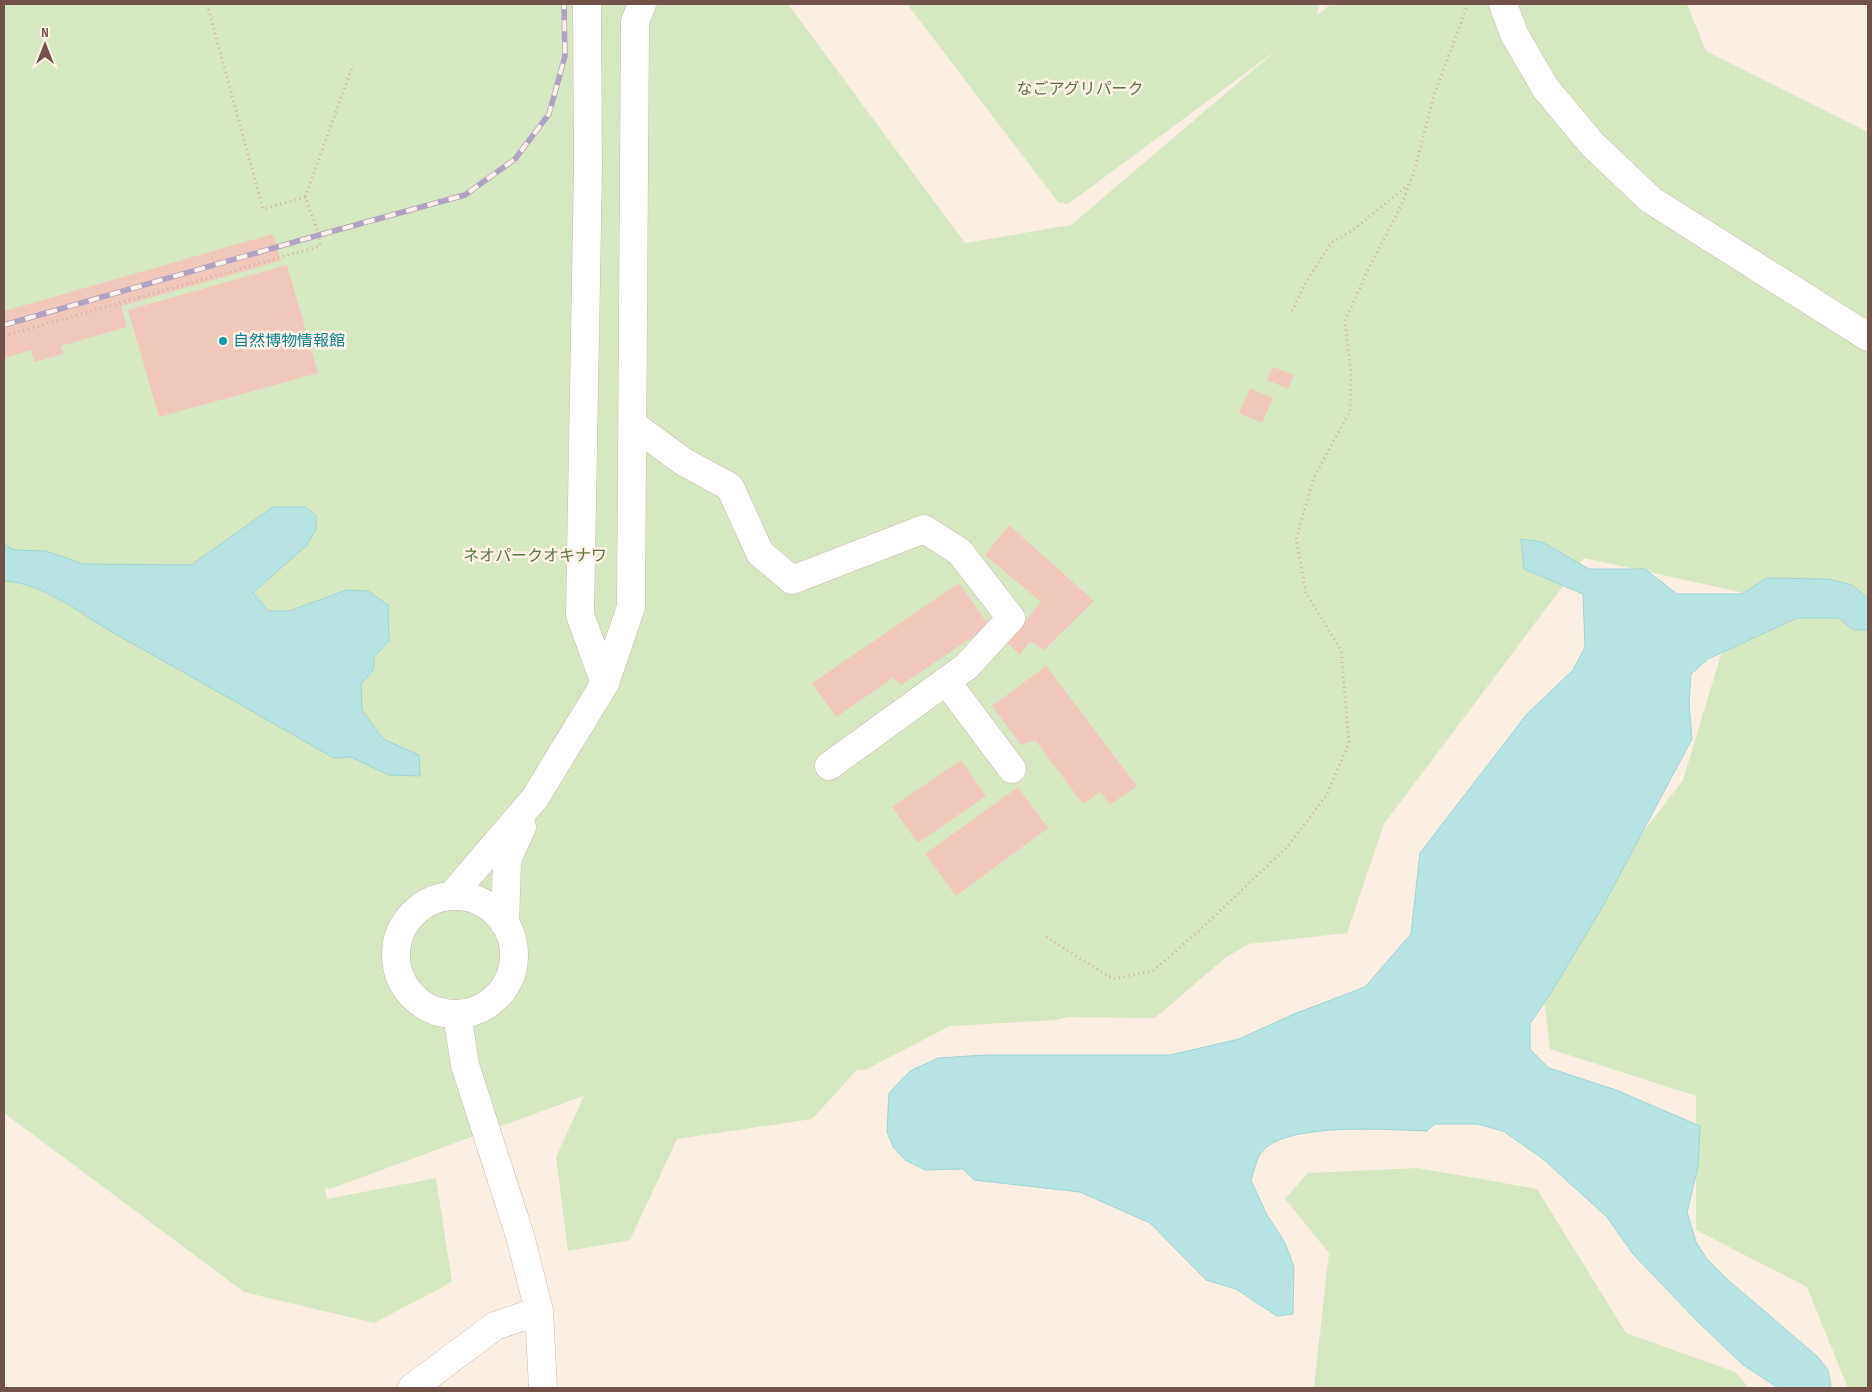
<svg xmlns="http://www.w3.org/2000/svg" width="1872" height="1392" viewBox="0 0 1872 1392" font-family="'Sofia Sans Condensed','Noto Sans JP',sans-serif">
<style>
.green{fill:#d6e8c2}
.water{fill:#b8e3e3;stroke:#9ed4d5}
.building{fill:#efc8bb}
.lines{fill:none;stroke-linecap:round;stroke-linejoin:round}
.minor-casing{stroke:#ceb6ac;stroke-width:29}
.path{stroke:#d4ac9e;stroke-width:3;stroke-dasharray:1 4;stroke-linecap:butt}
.minor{stroke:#fff;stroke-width:28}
.rail-casing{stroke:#afa2c3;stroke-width:5.5}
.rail{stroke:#fef2e8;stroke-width:4;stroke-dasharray:11;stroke-linecap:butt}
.culture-dot{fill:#0f9aa8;stroke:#fef2e8;stroke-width:2}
.labels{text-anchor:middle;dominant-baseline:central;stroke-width:5;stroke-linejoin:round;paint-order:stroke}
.park-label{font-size:16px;fill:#597742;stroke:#fef2e8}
.culture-label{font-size:16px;fill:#0d838f;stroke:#fef2e8;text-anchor:start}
</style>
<rect width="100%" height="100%" fill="#fbeee2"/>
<path class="green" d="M4,4H788L965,243L1071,225L1278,49L1068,204L1058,202L907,4H1319L1317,15L1331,4H1687L1706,51L1868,132V1388H1848L1807,1287L1696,1230V1096L1550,1049L1540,966L1683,780L1740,592L1584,558L1384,824L1347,933L1249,944L1225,958L1155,1018L1068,1017L1056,1020L950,1026L865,1070H857L812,1119L677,1139L630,1240L568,1251L556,1157L584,1096L580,1097L330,1189L325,1187L327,1199L436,1178L452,1282L374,1323L244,1292L4,1113Z
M1418,1168L1537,1189L1626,1333L1735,1372L1749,1388H1314L1329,1253L1285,1199L1308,1173Z"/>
<path class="water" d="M273,507H306L316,516V529L307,545L253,593L269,611H289L347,590L368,591L388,605L389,641L374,657V669L361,684L362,710L383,739L419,755L420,776L389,775L351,757L334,758C262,717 191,676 119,636C85,617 43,582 4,581V544L14,550L46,551L83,564L191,565Z
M1521,539L1542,542L1589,569H1645L1677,594H1742L1766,578L1828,579L1852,585L1868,599V630H1853L1839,618H1797L1708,659L1691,674L1689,703L1692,739L1603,906L1549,996L1530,1024V1049L1549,1068L1616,1090L1700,1126L1698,1167L1687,1212L1696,1242L1707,1259L1727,1279L1818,1357L1828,1370L1831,1385L1829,1388H1778L1742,1364L1697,1321L1633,1254L1607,1217L1543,1159L1503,1131L1477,1124H1435L1427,1131C1390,1130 1282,1121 1260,1154C1256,1161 1254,1172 1251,1180L1266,1213L1285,1243L1294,1267L1293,1314L1277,1316L1236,1289L1206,1280L1150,1223L1080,1192L974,1180L963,1169L925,1170L905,1160L893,1147L887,1132L889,1093L910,1071L938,1058L986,1055H1170L1239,1039L1294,1014L1365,987L1411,934L1420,853L1527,714L1573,670L1585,647L1583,594L1524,569Z"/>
<path class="building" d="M273,234L281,261L121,306L127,327L61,346L63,354L35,362L31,350L4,358V311Z
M287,265L318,373L159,417L128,310Z
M1273,367L1294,375L1288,389L1267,380Z
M1250,388L1273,398L1262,423L1239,413Z
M1009,525L1094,601L1044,650L1030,641L1020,655L1007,643L1041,602L985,555Z
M959,583L989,626L901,685L893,678L836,717L812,683Z
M1046,666L1137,786L1110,805L1100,792L1083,804L1035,740L1021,745L992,706Z
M961,760L986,796L918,843L892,807Z
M1018,787L1048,828L956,896L925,854Z"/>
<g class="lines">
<defs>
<path id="minor" d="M587,4L588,166L580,615L605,683
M1503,4L1514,34L1546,89L1593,145L1651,200L1868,337
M632,424L684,462L730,487L760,553L792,580L924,529L960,552L1011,618L967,666L829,766
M946,681L1012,769
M451,896L535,798L605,683L631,607L635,22L642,4
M396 955a59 59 0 1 1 118 0a59 59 0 1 1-118 0Z
M505,925L507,860L522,827
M457,1014L465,1065L520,1236L539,1311L543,1388
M412,1388L495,1326L539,1311"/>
</defs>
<use href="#minor" class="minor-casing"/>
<path class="path" d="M305,197L353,65
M1292,311L1306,282L1331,243L1353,230L1408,185
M4,336L320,246L319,235L305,197L263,209L207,4
M1046,937L1113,979L1153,971L1202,928L1287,847L1326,796L1349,743L1341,650L1306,593L1296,539L1314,477L1350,411L1351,372L1345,321L1367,272L1401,206L1415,169L1433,98L1468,4"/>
<use href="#minor" class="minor"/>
<defs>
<path id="rail" d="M4,325L319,235L465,195L515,159L549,114L565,56L564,4"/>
</defs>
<use href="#rail" class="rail-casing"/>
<use href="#rail" class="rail"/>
</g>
<circle class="culture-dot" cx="223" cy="341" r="5"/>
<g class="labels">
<g class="park-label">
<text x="1080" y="89">なごアグリパーク</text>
<text x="535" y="556">ネオパークオキナワ</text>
</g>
<g class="culture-label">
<text x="233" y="341">自然博物情報館</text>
</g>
</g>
<rect width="1872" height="1392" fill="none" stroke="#71524a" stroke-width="10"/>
<g transform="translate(45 45)" stroke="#fef2e8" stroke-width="4" paint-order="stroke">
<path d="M0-4L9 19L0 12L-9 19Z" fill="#71524a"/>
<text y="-8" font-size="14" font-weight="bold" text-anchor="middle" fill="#71524a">N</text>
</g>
</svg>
